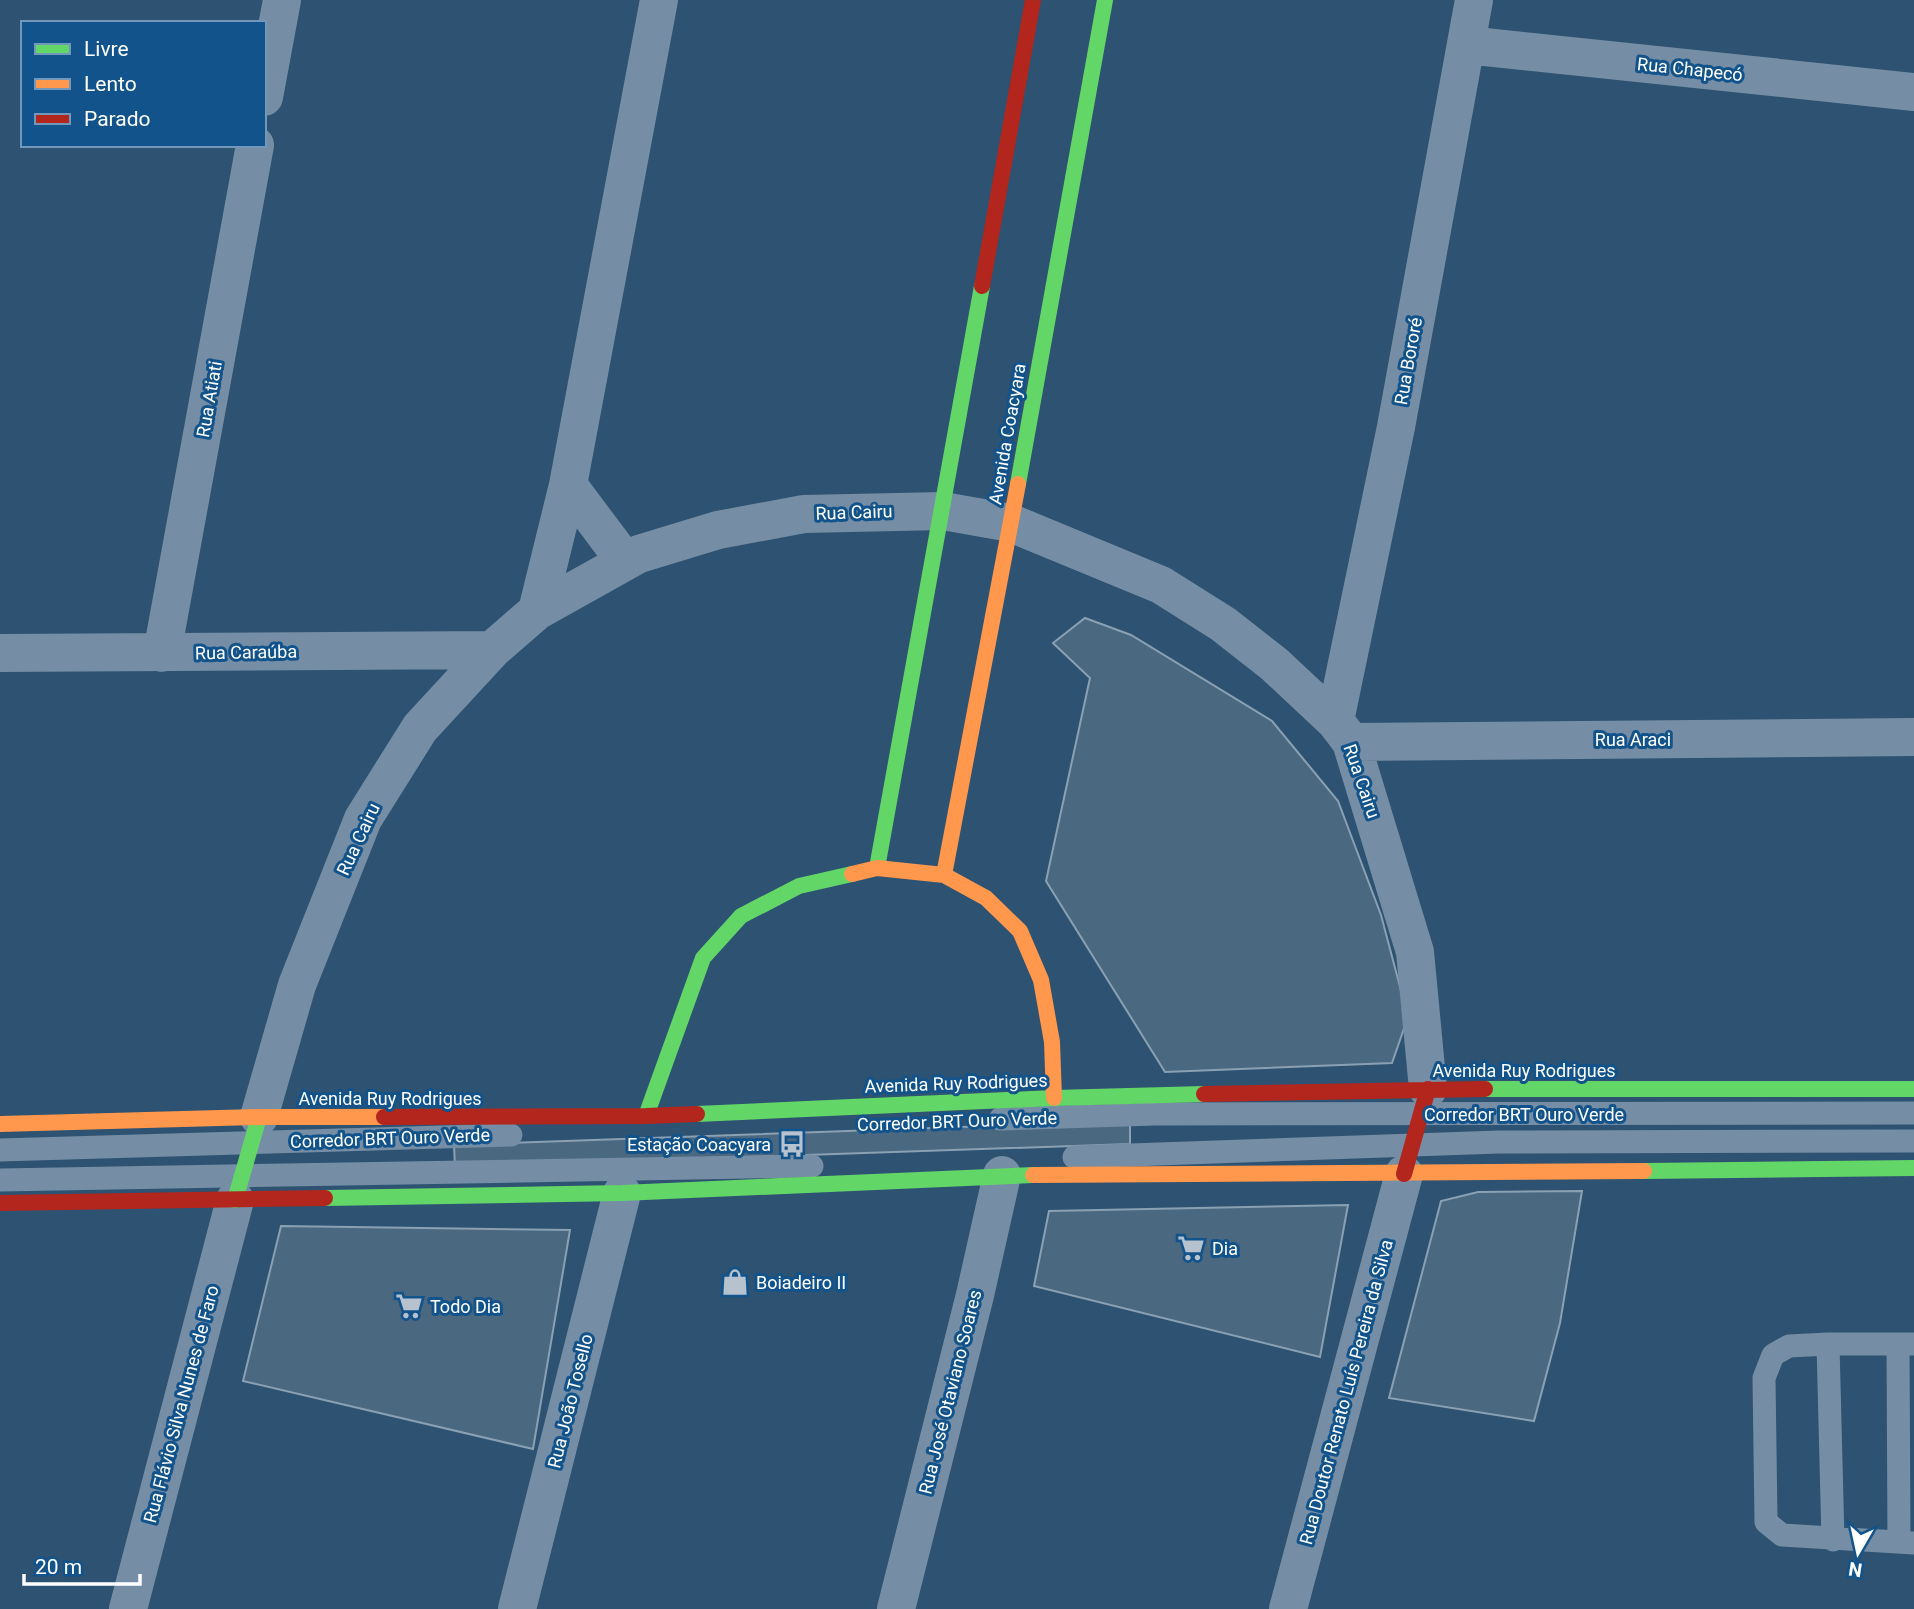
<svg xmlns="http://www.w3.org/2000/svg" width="1914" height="1609" viewBox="0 0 1914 1609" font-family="Roboto,sans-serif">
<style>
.building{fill:#4b6881;stroke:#8aa0b3;stroke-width:2}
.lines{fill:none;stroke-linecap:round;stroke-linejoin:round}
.lane{stroke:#758ea5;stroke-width:23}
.street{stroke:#758ea5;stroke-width:38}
.fast{stroke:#63d668;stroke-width:16}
.slow{stroke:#ff974d;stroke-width:16}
.jam{stroke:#b3261e;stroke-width:16}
.labels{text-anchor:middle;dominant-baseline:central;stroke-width:6;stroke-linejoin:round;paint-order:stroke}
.street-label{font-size:18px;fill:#fff;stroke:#13538c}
.poi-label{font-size:18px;fill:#fff;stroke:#13538c;text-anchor:start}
</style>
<rect width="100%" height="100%" fill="#2e5271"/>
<path class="building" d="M1085,618L1131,635L1272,721L1338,801L1381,915L1408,1017L1392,1063L1165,1072L1046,881L1090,678L1053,643Z
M1130,1121V1144L455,1167L454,1145Z
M1582,1191L1560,1323L1534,1421L1389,1398L1441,1201L1478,1192Z
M1348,1205L1320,1357L1034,1286L1049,1211Z
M281,1226L570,1230L533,1449L243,1381Z"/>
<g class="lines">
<path class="lane" d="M1000,1119L1155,1114L1914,1113
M0,1150L511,1135
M1074,1157L1499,1142L1914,1141
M0,1180L812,1166
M1828,1344L1833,1540
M1898,1344L1899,1542
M1914,1344H1828L1789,1346L1773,1355L1764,1378L1766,1522L1782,1535L1914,1543"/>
<path class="street" d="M1466,45L1914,92
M264,97L282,0
M568,485L625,561
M537,611L568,485L659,0
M0,653L492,650
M162,653L255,145
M1335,721L1396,427L1474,0
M1351,742L1914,737
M259,1117L297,985L363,819L420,728L492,650L537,611L639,554L718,530L804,514L943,511L1011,523L1161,585L1223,624L1274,664L1335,721L1351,742L1415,952L1428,1089
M128,1609L235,1200
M517,1609L622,1193
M896,1609L975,1295L1002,1175
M1288,1609L1404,1174"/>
<path class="fast" d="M1018,484L1105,0
M877,868L982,286
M1485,1089H1914
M697,1114L1054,1098L1204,1094
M646,1116L703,958L741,916L799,886L852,874
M1644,1171L1914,1168
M325,1198L622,1193L1033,1175
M235,1200L259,1117"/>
<path class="slow" d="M852,874L877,868L944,875L986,898L1020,931L1041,980L1052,1042L1054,1098
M944,875L1018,484
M0,1124L259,1117H384
M1033,1175L1644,1171"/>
<path class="jam" d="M982,286L1033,0
M1204,1094L1485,1089
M384,1117L646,1116L697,1114
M1404,1174L1428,1089
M0,1203L325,1198"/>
</g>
<defs>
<symbol id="bus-bare" viewBox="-9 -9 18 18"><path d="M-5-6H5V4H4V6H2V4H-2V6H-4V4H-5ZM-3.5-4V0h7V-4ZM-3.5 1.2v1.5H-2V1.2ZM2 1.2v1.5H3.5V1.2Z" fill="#b6c2cd" stroke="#13538c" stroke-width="2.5" paint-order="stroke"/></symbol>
<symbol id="supermarket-bare" viewBox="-9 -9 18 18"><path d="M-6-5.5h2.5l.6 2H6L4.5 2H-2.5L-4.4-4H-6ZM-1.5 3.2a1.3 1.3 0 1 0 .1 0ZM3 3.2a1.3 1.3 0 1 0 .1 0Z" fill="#b6c2cd" stroke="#13538c" stroke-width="2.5" paint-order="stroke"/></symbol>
<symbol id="shop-bare" viewBox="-9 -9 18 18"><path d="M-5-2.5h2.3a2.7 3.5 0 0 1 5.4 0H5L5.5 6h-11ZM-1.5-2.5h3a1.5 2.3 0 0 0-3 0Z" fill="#b6c2cd" stroke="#13538c" stroke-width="2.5" paint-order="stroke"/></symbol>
</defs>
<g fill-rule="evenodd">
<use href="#bus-bare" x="773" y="1125" width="38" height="38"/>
<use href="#supermarket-bare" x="1172" y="1229" width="38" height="38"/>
<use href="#shop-bare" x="716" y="1263" width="38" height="38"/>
<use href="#supermarket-bare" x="390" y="1287" width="38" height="38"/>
</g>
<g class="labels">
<g class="street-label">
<text transform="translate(1690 69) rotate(6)">Rua Chapecó</text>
<text transform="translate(1408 361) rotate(-80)">Rua Bororé</text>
<text transform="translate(209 399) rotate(-80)">Rua Atiati</text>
<text transform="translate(1007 434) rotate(-80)">Avenida Coacyara</text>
<text transform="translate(854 512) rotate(-2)">Rua Cairu</text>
<text transform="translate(246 652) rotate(-1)">Rua Caraúba</text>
<text x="1633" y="739">Rua Araci</text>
<text transform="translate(1362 781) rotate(71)">Rua Cairu</text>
<text transform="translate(358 839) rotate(-65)">Rua Cairu</text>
<text x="1524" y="1070">Avenida Ruy Rodrigues</text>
<text transform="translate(956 1083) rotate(-2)">Avenida Ruy Rodrigues</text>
<text x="390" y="1098">Avenida Ruy Rodrigues</text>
<text x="1524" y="1114">Corredor BRT Ouro Verde</text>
<text transform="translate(957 1121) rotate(-2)">Corredor BRT Ouro Verde</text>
<text transform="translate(390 1138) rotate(-2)">Corredor BRT Ouro Verde</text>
<text transform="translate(950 1392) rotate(-76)">Rua José Otaviano Soares</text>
<text transform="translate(1346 1392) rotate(-75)">Rua Doutor Renato Luís Pereira da Silva</text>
<text transform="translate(570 1401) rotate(-76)">Rua João Tosello</text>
<text transform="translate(181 1404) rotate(-75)">Rua Flávio Silva Nunes de Faro</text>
</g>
<g class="poi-label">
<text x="771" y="1144" text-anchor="end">Estação Coacyara</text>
<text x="1212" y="1248">Dia</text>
<text x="756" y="1282">Boiadeiro II</text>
<text x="430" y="1306">Todo Dia</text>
</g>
</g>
<rect x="21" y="21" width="245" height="126" fill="#13538c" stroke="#7198ba" stroke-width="2"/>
<rect x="35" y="44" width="35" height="10" fill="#63d668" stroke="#7198ba" stroke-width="2"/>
<text x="84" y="56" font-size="21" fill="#ffffff">Livre</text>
<rect x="35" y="79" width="35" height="10" fill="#ff974d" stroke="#7198ba" stroke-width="2"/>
<text x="84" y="91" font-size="21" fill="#ffffff">Lento</text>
<rect x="35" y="114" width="35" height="10" fill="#b3261e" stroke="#7198ba" stroke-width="2"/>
<text x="84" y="126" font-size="21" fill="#ffffff">Parado</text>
<g transform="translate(1858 1553) rotate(189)" stroke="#13538c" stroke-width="5" paint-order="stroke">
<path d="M0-5L12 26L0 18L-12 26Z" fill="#ffffff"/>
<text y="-10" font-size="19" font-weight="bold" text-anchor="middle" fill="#ffffff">N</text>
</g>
<path d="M24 1574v10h116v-10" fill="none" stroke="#ffffff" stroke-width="3.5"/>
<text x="35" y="1574" font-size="21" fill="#ffffff" stroke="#13538c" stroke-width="5" paint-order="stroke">20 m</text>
</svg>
